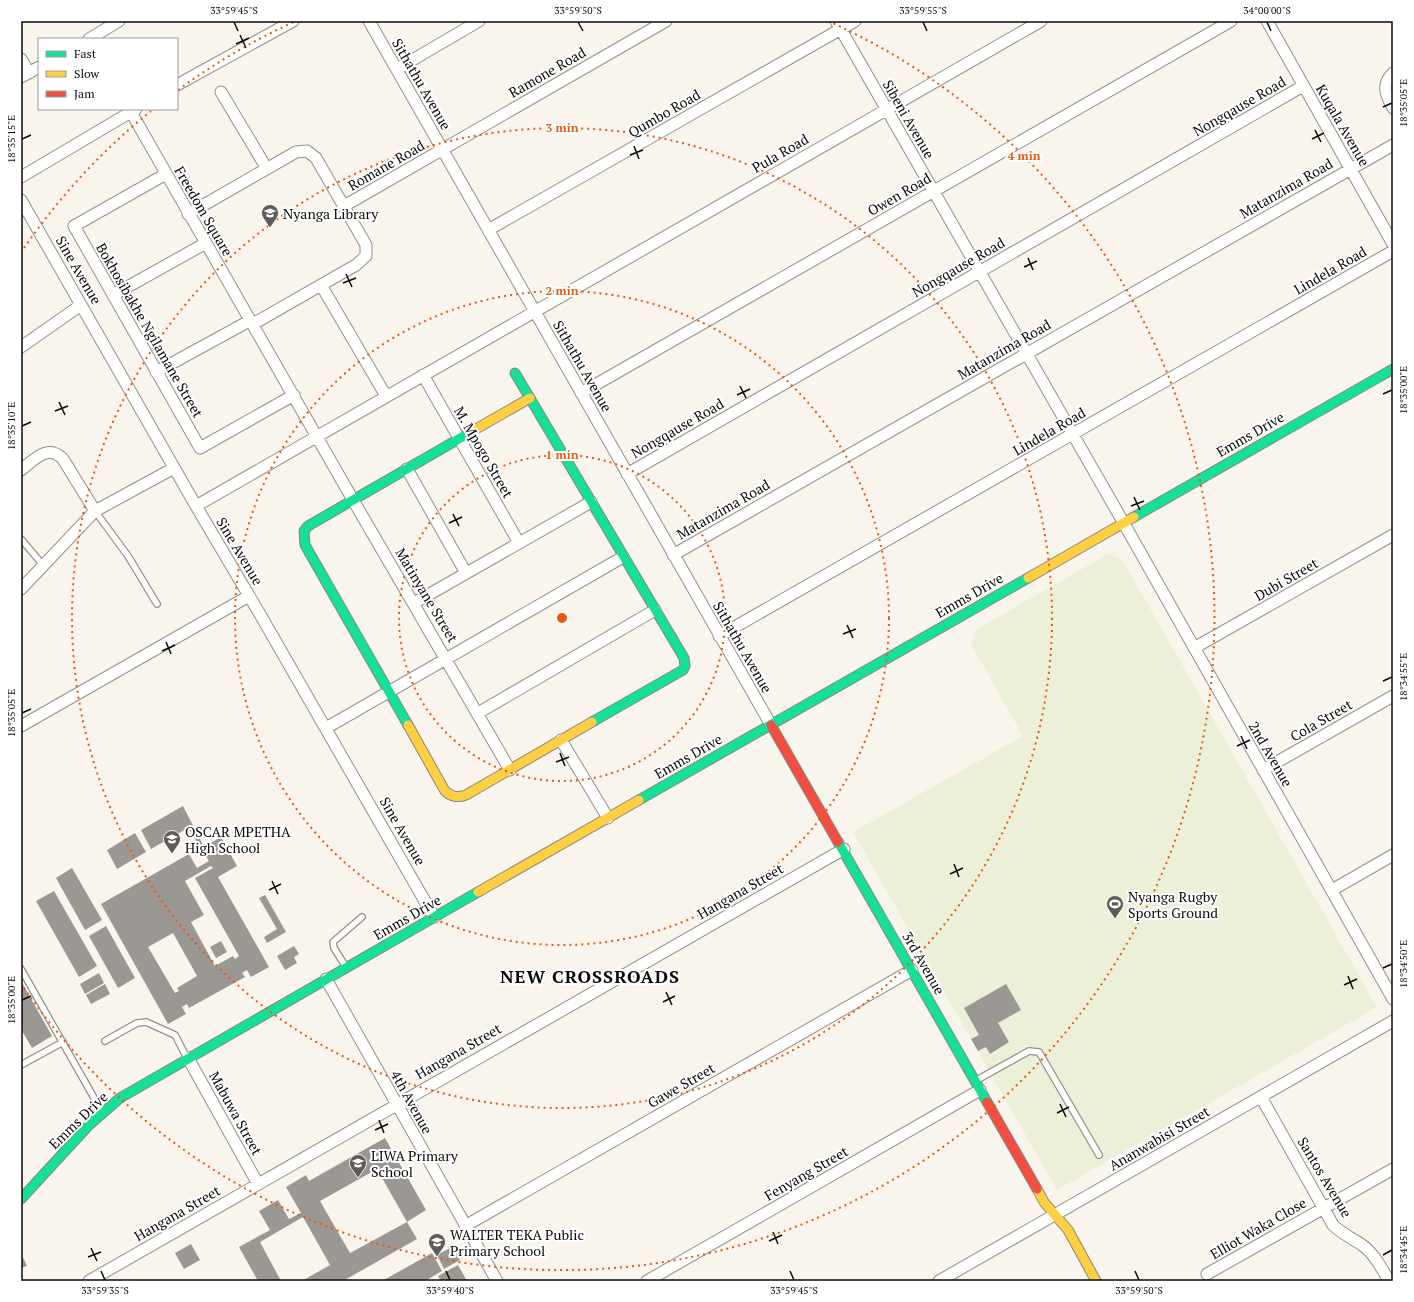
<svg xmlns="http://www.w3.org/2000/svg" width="1414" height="1302" viewBox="0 0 1414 1302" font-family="'PT Serif',serif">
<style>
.pitch{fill:#edf0d8}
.building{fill:#9b9893;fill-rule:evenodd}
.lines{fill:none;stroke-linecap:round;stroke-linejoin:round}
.lane-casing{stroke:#92908c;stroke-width:8}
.street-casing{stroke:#92908c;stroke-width:13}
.fast-casing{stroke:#888683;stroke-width:11}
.slow-casing{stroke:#888683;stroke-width:11}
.jam-casing{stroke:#888683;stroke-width:11}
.lane{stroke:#fefefc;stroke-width:5.5}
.street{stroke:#fefefc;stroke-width:11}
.fast{stroke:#16e098;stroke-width:9}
.slow{stroke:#ffcf43;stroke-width:9}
.jam{stroke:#f24e42;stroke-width:9}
.ticks{fill:none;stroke:#0a0a0a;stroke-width:1.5}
.ring{fill:none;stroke:#e8590c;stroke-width:2;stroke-dasharray:2 4}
.labels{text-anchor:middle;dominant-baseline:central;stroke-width:4;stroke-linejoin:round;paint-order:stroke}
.street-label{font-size:14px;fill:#0a0a0a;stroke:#fff}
.poi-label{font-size:14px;fill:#0a0a0a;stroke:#fff;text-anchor:start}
.district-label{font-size:18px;font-weight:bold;letter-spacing:1px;fill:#0a0a0a;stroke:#fff}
.centre{fill:#e8590c;stroke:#fff;stroke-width:2}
.ring-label{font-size:12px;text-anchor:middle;font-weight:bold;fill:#e8590c;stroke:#fff;stroke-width:4;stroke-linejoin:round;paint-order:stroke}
.neatline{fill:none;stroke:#0a0a0a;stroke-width:1.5}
.ticks-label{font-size:10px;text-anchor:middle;fill:#0a0a0a}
</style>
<rect width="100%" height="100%" fill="#f9f5ed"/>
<path class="pitch" d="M1108,554L1122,559L1377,1007L1057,1190L853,832L1023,736L971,644L975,630Z"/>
<path class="building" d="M183,806L204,847L221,837L237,866L218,877L269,967L251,977L247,970L242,973L245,977L189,1008L187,1004L182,1007L186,1014L168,1024L101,904L189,854L197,868L209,861L188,828L151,849L141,830ZM211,866L213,868L195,878L239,956L235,959L233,956L215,966L191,922L204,915L185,881ZM173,933L197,976L177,988L179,991L175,993L148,947Z
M135,833L146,852L117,869L107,850Z
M72,868L102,920L85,930L56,878Z
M54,891L97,966L79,977L36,901Z
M265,895L286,932L267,943L264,937L277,929L259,898Z
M106,926L135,978L118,988L89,936Z
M221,941L227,952L216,958L210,947Z
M294,946L299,954L294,957L297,963L285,970L277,956Z
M99,973L104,983L85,994L80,984Z
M21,981L52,1036L32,1048L21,1029Z
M105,984L110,994L91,1004L86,995Z
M1006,984L1021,1010L998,1023L1009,1042L990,1054L986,1047L978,1051L971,1039L979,1035L964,1008Z
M385,1138L426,1210L407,1222L377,1169L320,1201L350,1253L407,1222L417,1239L343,1281H302L330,1265L303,1217L260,1242L281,1281H258L239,1247L270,1230L259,1211L278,1200L289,1219L301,1213L286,1187L306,1175L309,1181Z
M191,1244L200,1260L184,1269L175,1253Z
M452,1247L460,1260L444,1269L437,1255Z
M21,1253L27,1266L21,1268Z
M432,1253L442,1271L425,1281H382Z
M458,1265L467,1281H441L438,1276Z"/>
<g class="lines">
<defs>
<path id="lane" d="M95,511L128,556L157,604
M21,539L43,565
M346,967L334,948L333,942L362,917
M21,969L102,1112
M105,1041L137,1023L146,1022L175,1035L187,1058
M21,1065L63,1042
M975,1081L1029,1051L1039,1052L1099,1155"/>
<path id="street" d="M369,21L771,725
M836,21L1118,513L1393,999
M1267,21L1393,244
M89,39L119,21
M21,59L29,73
M397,69L479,21
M1393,73C1381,84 1386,96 1393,108
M21,77L39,67
M177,85L293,21
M221,92L267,169
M131,112L353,500L510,770
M166,174L74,226L200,448L294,395
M21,177L136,109
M21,200L196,506L261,616L434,917
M344,206L666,21
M188,214L296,152L307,151L316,158L366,245V256L356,265L253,324
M488,230L855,21
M321,285L386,396
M113,295L206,243
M21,347L81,305
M156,372L251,320
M423,375L519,543
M581,393L1231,21
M407,469L466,573
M21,470C34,460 48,443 63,459L95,511
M627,474L1303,86
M196,506L1041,21
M673,555L1393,145
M21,589L95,511L174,468
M414,603L591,502
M719,636L1393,251
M1194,648L1393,535
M478,713L655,610
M21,726L249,596
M326,728L623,557
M561,740L608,818
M1263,770L1393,696
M1332,890L1393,855
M326,979L497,1281
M188,1058L258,1184
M1261,1097L1333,1225C1342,1234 1352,1238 1362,1245C1374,1253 1382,1269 1389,1281
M465,1226L912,970
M1207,1274L1393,1169
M89,1281L844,849
M647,1281L980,1090
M939,1281L1393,1021"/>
<path id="fast" d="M515,373L684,658L685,666L683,670L592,722
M1134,517L1393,369
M408,725L305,545L304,531L308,526L469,433
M639,800L1028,578
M838,842L987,1102
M21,1199L89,1125L120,1098L478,892"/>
<path id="slow" d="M469,433L530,398
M1028,578L1134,517
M408,725L445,791C452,797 457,798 466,795L592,722
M478,892L639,800
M1037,1189L1044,1202L1068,1230L1096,1281"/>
<path id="jam" d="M771,725L838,842
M987,1102L1037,1189"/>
</defs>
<use href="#lane" class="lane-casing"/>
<use href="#street" class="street-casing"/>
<use href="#fast" class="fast-casing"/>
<use href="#slow" class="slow-casing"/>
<use href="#jam" class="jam-casing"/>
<use href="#lane" class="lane"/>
<use href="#street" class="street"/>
<use href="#fast" class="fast"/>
<use href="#slow" class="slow"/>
<use href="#jam" class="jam"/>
</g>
<path class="ticks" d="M234,22L238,31M578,22L583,31M923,22L927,31M1267,22L1271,31M240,35L246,48M236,44L249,38M1383,107L1392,103M1315,130L1321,142M22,139L31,135M1312,139L1324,133M634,146L639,159M630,155L643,150M1028,258L1033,270M1024,267L1037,261M346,274L352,287M343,283L356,278M740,386L746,398M1383,394L1392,390M737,395L750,389M59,402L65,415M55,411L68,406M22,426L31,422M1134,497L1140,510M1131,506L1144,501M453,514L459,526M449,523L462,517M847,625L853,638M843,634L856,629M166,642L171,654M162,651L175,645M1383,681L1392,677M22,713L31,709M1241,736L1247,749M1237,746L1250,740M560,753L565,766M556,762L569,757M954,864L959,877M950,874L963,868M272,881L278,894M269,890L281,884M1383,968L1392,964M1348,976L1353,989M1344,985L1357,979M666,992L672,1005M22,1000L31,996M663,1002L675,996M1060,1104L1066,1117M1057,1113L1069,1107M379,1120L384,1133M375,1130L388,1124M773,1232L778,1244M769,1241L782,1235M91,1248L97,1261M1383,1255L1392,1250M88,1257L101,1252M101,1271L105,1280M446,1271L450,1280M790,1271L794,1280M1135,1271L1139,1280"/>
<g class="ring">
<circle cx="562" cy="618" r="163"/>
<circle cx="562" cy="618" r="327"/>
<circle cx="562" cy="618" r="490"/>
<path d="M24 248A653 653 0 0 1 151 111M178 90A653 653 0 0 1 296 21M828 21A653 653 0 1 1 24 988"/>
</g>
<defs>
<symbol id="school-pin" viewBox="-11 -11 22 30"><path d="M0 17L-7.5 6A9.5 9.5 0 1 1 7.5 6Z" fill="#5e5c59" stroke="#fff"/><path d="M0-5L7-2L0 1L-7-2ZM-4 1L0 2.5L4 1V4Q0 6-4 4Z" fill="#fff"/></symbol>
<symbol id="stadium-pin" viewBox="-11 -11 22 30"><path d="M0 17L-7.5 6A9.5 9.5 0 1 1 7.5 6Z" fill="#5e5c59" stroke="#fff"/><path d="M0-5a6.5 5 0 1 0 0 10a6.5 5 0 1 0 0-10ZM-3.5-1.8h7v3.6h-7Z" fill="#fff"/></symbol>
</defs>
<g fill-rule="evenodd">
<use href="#school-pin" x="260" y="203" width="20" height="27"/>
<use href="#school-pin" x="162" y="829" width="20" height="27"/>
<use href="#stadium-pin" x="1105" y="894" width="20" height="27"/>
<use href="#school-pin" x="348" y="1153" width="20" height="27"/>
<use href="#school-pin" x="427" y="1232" width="20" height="27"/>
</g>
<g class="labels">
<g class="street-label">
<text transform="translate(547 72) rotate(-30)">Ramone Road</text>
<text transform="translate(422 84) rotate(60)">Sithathu Avenue</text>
<text transform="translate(1239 106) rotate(-30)">Nongqause Road</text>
<text transform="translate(664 113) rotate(-30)">Qumbo Road</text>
<text transform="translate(909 119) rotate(60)">Sibeni Avenue</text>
<text transform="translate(1343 125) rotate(60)">Kuqala Avenue</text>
<text transform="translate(780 153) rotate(-30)">Pula Road</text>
<text transform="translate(386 165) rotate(-30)">Romane Road</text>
<text transform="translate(1286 188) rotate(-30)">Matanzima Road</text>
<text transform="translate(899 194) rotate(-30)">Owen Road</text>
<text transform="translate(204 211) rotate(60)">Freedom Square</text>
<text transform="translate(958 267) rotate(-30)">Nongqause Road</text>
<text transform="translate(79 270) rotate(60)">Sine Avenue</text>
<text transform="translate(1330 270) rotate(-30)">Lindela Road</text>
<text transform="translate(150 330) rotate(60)">Bokhosibakhe Ngilamane Street</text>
<text transform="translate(1004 349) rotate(-30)">Matanzima Road</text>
<text transform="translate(583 366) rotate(60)">Sithathu Avenue</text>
<text transform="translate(677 428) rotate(-30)">Nongqause Road</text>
<text transform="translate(1049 431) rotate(-30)">Lindela Road</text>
<text transform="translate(1250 434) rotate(-30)">Emms Drive</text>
<text transform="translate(484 452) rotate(60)">M. Mpogo Street</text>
<text transform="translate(723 509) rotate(-30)">Matanzima Road</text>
<text transform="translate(240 551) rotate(59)">Sine Avenue</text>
<text transform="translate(1286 579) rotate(-30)">Dubi Street</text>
<text transform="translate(427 595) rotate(59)">Matinyane Street</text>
<text transform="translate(969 595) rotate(-30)">Emms Drive</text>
<text transform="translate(743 647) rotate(60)">Sithathu Avenue</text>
<text transform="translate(1321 720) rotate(-30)">Cola Street</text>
<text transform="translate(1271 754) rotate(60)">2nd Avenue</text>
<text transform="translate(688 756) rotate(-30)">Emms Drive</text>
<text transform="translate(403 831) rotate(60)">Sine Avenue</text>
<text transform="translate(740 891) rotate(-30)">Hangana Street</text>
<text transform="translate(407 917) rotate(-30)">Emms Drive</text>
<text transform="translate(924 963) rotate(60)">3rd Avenue</text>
<text transform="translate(458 1051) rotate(-30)">Hangana Street</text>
<text transform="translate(681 1085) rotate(-30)">Gawe Street</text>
<text transform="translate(412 1102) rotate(61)">4th Avenue</text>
<text transform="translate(236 1113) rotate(61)">Mabuwa Street</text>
<text transform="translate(78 1120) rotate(-44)">Emms Drive</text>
<text transform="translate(1159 1138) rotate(-30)">Ananwabisi Street</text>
<text transform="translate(806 1173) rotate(-30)">Fenyang Street</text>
<text transform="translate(1325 1177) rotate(59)">Santos Avenue</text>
<text transform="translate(177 1213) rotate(-30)">Hangana Street</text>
<text transform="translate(1258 1228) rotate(-30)">Elliot Waka Close</text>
</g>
<g class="poi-label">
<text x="283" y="213">Nyanga Library</text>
<text x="185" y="831">OSCAR MPETHA<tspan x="185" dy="16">High School</tspan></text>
<text x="1128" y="896">Nyanga Rugby<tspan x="1128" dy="16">Sports Ground</tspan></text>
<text x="371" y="1155">LIWA Primary<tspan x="371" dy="16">School</tspan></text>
<text x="450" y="1234">WALTER TEKA Public<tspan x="450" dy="16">Primary School</tspan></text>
</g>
<g class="district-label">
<text x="590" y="976">NEW CROSSROADS</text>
</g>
</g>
<circle cx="562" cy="618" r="6" class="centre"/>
<g class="ring-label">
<text x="562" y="132">3 min</text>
<text x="1024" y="160">4 min</text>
<text x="562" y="295">2 min</text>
<text x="562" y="459">1 min</text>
</g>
<rect width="1414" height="1302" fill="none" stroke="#ffffff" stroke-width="44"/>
<rect x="38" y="38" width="140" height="72" fill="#ffffff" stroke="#9d9d9d"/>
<rect x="46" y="51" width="20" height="6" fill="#16e098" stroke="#9d9d9d"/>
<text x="74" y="58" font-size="12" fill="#0a0a0a">Fast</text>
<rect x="46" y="71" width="20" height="6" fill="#ffcf43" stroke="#9d9d9d"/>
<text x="74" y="78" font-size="12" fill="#0a0a0a">Slow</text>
<rect x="46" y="91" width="20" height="6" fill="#f24e42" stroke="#9d9d9d"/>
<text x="74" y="98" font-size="12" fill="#0a0a0a">Jam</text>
<rect x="22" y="22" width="1370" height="1258" class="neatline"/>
<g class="ticks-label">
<text x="234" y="14">33°59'45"S</text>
<text x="578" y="14">33°59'50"S</text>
<text x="923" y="14">33°59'55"S</text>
<text x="1267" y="14">34°00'00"S</text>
<text transform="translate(1403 103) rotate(-90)" y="4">18°35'05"E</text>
<text transform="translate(11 139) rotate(-90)" y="4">18°35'15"E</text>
<text transform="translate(1403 390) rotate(-90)" y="4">18°35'00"E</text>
<text transform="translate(11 426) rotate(-90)" y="4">18°35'10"E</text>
<text transform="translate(1403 677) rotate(-90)" y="4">18°34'55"E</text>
<text transform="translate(11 713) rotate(-90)" y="4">18°35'05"E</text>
<text transform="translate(1403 964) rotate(-90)" y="4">18°34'50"E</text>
<text transform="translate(11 1000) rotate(-90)" y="4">18°35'00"E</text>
<text transform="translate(1403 1250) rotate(-90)" y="4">18°34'45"E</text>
<text x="105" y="1294">33°59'35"S</text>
<text x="450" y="1294">33°59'40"S</text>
<text x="794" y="1294">33°59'45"S</text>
<text x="1139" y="1294">33°59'50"S</text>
</g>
</svg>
